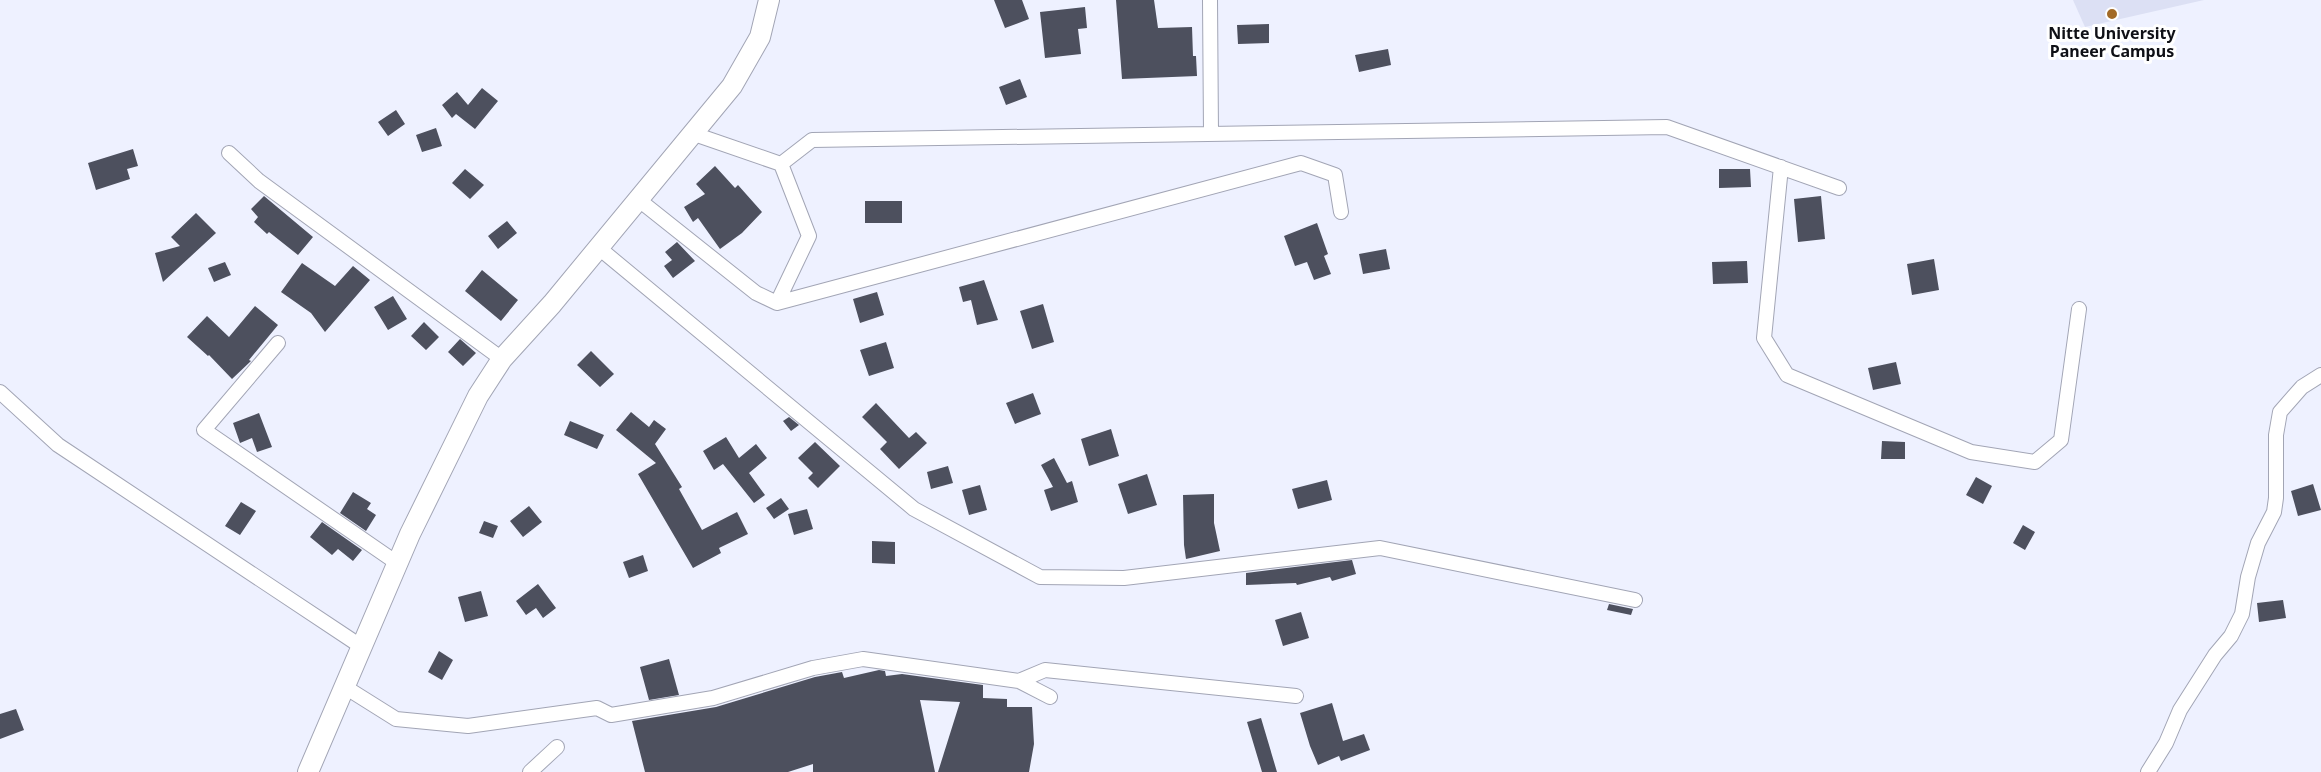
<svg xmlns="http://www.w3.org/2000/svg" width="2321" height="772" viewBox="0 0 2321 772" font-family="'Noto Sans',sans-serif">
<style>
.built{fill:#dce0f4}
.building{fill:#4d505e}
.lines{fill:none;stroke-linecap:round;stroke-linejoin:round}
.minor-casing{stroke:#a2a5b5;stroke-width:16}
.secondary-casing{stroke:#a2a5b5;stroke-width:22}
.minor{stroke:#fff;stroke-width:14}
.secondary{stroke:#fff;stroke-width:20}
.poi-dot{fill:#a26a27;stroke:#fff;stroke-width:2}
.labels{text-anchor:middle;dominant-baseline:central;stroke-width:6;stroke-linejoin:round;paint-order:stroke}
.poi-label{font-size:16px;font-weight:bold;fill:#0f1016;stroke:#fff}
</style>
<rect width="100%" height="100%" fill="#eef1ff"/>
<path class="built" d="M2073,0H2204L2085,27Z"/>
<path class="building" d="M994,0H1022L1029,19L1005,28Z
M1116,0H1154L1158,28L1192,27L1193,56H1196L1197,76L1122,79Z
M1085,7L1087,28L1078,29L1081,54L1045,58L1040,12Z
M1269,24V43L1238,44L1237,25Z
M1388,49L1391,65L1359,72L1355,55Z
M1020,79L1027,97L1006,105L999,87Z
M482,88L498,101L475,129L456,114L452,118L442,105L457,92L468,105Z
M396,110L405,124L388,136L378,122Z
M436,128L442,146L422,152L416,135Z
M133,149L138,166L127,169L130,179L96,190L88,163Z
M715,166L735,188L738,185L762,212L742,233L720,249L698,218L693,222L684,207L705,194L696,184Z
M465,169L484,185L470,199L452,183Z
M1719,169H1750L1751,187L1719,188Z
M264,196L313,237L298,255L269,232L267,234L254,222L258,217L251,209Z
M1821,196L1825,239L1798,242L1794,199Z
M865,201H902V223H865Z
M196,213L216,233L163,282L155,253L180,246L171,237Z
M507,221L517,233L498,249L488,236Z
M1317,223L1328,254L1324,256L1331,274L1314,280L1307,262L1295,266L1284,236Z
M677,242L695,261L673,278L664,266L672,260L665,252Z
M1386,249L1390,269L1363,274L1359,254Z
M1934,259L1939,290L1912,295L1907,264Z
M1747,261L1748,283L1713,284L1712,262Z
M225,262L231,275L214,282L208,268Z
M302,263L335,286L353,266L370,280L325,332L311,313L281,292Z
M482,270L518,300L501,321L465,291Z
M984,280L998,320L977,325L971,300L963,302L959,287Z
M877,292L884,315L860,323L853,299Z
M393,296L407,319L388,330L374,307Z
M1043,304L1054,342L1032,349L1020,311Z
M255,306L278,325L249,360L251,361L232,379L209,355L208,356L187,337L207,316L229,337Z
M424,322L439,337L426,350L411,336Z
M460,339L476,353L463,366L448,352Z
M886,342L894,368L869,376L860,350Z
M591,351L614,374L600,387L577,365Z
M1896,362L1901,384L1873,390L1868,368Z
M1033,393L1041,414L1015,424L1006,403Z
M876,403L909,438L916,432L927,443L899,469L880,449L887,442L862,417Z
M631,412L649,427L654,420L666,429L655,444L682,487L679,489L702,530L737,512L748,534L719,548L721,553L693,568L638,474L656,463L616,430Z
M259,413L272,447L257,452L252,438L240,443L233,423Z
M789,417L799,425L791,431L783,421Z
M570,421L604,435L597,449L564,435Z
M1111,429L1119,456L1089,466L1081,439Z
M726,437L739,458L756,444L767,458L749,473L765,495L754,503L723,464L714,470L703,451Z
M1882,441L1905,442V459H1881Z
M815,442L840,466L818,488L808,478L813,473L798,458Z
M1054,458L1067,483L1072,481L1078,502L1051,511L1044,490L1053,487L1041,465Z
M948,466L953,483L931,489L927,472Z
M1147,474L1157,505L1128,514L1118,484Z
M1976,477L1992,486L1983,504L1966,495Z
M1327,480L1332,500L1298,509L1292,489Z
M2313,484L2321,510L2298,516L2291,491Z
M980,485L987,510L969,515L962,490Z
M353,492L371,503L367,509L376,515L366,531L340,513Z
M1214,494V523L1220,551L1186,559L1184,545L1183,495Z
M781,498L789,509L774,519L766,508Z
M241,502L256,511L240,535L225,526Z
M529,506L542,522L523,537L510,521Z
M807,509L813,529L794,535L788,514Z
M484,521L498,526L493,538L479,533Z
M322,522L362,550L353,561L338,549L332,555L310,537Z
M2023,525L2035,532L2025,550L2013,543Z
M872,541L895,542V564L872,563Z
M643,555L648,571L629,578L623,562Z
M1352,560L1356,574L1332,581L1330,577L1297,585L1296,583L1246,585V573Z
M538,584L556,608L543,618L536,608L526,615L516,601Z
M481,591L488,616L465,622L458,597Z
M2283,600L2286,618L2259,622L2257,603Z
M1609,604L1633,609L1631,615L1607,610Z
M1301,612L1309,638L1283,646L1275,620Z
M439,651L453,660L442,680L428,672Z
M669,659L679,695L649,700L640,667Z
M879,670L885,671L886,676L902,674L983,685V698L1007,699V707H1032L1034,744L1029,772H938L960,702L920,700L935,772H813V764L788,772H645L632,721L716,707L815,677L842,672L844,678Z
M1332,703L1343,741L1364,734L1370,750L1341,761L1339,756L1318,765L1310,746L1300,713Z
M16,709L24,730L0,739V714Z
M1261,718L1277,772H1262L1247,722Z"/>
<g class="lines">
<defs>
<path id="minor" d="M1210,0L1211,133
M694,134L781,164L812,140L1667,127L1839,188
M229,153L259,181L502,359
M1781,167L1764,338L1787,375L1971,452L2035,462L2061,440L2079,309
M639,200L756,293L777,303L1301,163L1335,175L1341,212
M599,248L914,509L1040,577L1124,578L1380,548L1635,600
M777,303L809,236L781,164
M278,343L204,430L397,563
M0,392L58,445L362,647
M1019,681L1050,697
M345,687L396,719L468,726L597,708L611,715L713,698L813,668L863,659L1019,681L1045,670L1296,696
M530,772L557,747
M2148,772L2166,743L2180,710L2215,655L2231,636L2242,614L2248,577L2258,543L2274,512L2276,498V435L2280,412L2302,387L2321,375"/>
<path id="secondary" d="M308,772L410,534L478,396L502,359L552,304L732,86L760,37L769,0"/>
</defs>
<use href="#minor" class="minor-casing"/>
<use href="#secondary" class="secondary-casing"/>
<use href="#minor" class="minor"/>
<use href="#secondary" class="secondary"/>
</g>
<circle class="poi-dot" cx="2112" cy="14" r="6"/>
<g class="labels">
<g class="poi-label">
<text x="2112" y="33">Nitte University<tspan x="2112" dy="18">Paneer Campus</tspan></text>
</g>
</g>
</svg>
